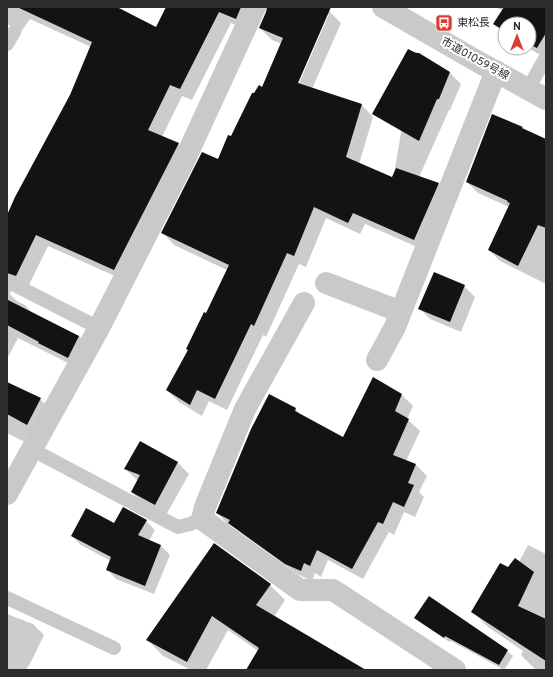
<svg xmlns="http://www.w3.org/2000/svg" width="553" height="677" viewBox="0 0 553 677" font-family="Overpass,'Noto Sans JP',sans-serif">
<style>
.shadow{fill:#0003;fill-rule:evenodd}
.building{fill:#131313}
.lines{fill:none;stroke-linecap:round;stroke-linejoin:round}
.service{stroke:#c9c9c9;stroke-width:14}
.minor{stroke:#c9c9c9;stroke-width:22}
.tertiary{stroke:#c9c9c9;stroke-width:22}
.labels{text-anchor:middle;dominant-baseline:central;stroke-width:4;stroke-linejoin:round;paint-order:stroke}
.poi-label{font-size:11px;fill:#2c2c2c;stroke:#fff;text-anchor:start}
.street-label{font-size:11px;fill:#2c2c2c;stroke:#fff}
</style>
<rect width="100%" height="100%" fill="#fff"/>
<path class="shadow" d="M7,7H114L157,28L167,7H264L248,30L231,23L192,100L182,96L162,137L178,144L190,155L126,281L48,246L28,287L11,290L10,294L17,301L25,305L33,314L79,336L91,348L80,369L18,338L7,359V217L70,95L91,47L30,19L21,32L7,24Z
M268,7H321L329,11L341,23L312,89L362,105L373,117L359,164L392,179L394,174L415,51L449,72L461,84L450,110H449L419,177L438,184L450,195L426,251L365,224L360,234L326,218L306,267L299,264L266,337L263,335L227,410L209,401L202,416L179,402L167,390L206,315L227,270L174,245L163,233L219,160L231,137L263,88L282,44L272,40L260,28ZM327,14H329L297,88L295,87Z
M496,7H546V58L528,48H529V24H505V35L494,24L503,11Z
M522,128L524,130L546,140V284L500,261L489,250L509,207L478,193L467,182Z
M464,286L475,297L461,332L430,319L419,308Z
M374,378L402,395L413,406L407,419L420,431L406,461L416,465L427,476L419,492L424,497L415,517L404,512L394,535L389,532L363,579L328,560L321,577L315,573L312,581L297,574L241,533L234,527L228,524L217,513L295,409L301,415L344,438Z
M7,385L40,399L51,410L27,443L7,433Z
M140,443L178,463L189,474L166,515L143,503L132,492L138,481L125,469Z
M146,521L155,530L149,541L161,546L170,555L154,594L116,579L107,569L111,561L81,545L72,536Z
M528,545L546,554V670H534L535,669L521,655L523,651L488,627L472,611L509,568L519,562Z
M270,585L285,600L274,617L364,670H247L258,651L228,630L206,670H191L163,656L148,640Z
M7,614L33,624L44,635L29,666H28L26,670H7Z
M415,618L507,651L513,656L504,670L451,641L450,642L421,623Z"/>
<path class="building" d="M17,7H117L156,27L166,7H241L236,19L219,12L180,89L170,85L148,130L179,143L114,270L36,235L16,276L7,273V215L15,197L70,95L92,42Z
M267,7H331L298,83L362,104L346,157L392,177L396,168L439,183L414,240L353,213L348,223L314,207L294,256L287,253L254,326L251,324L215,399L197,390L190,405L166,390L188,350L186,349L204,312L206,313L229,265L161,233L202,152L218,159L228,135L231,136L252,93H254L259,85L262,87L283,38L259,28L266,12Z
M504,7H546V33L537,48L529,44V24H505V31L493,24Z
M408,49L416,53H419L450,72L439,99H437L419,141L372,114Z
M492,114L523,127L522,128L546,139V228L538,225L518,266L488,250L510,203L507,202L508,201L466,182Z
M434,272L465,285L450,322L418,309Z
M8,300L79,336L68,358L38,343L39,342L7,325Z
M373,377L402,394L395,411L409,419L393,455L416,464L408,483L414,485L404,507L393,502L383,524L378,522L352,569L317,550L310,566L304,563L301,571L285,564L228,523L230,520L216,513L251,429L269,394L296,408L295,411L343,437Z
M7,382L41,398L27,425L7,414Z
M140,441L178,462L155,505L131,492L140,475L124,469Z
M123,507L147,520L138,535L161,545L145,586L106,570L111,557L71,536L86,508L114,523Z
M214,543L271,584L256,605L366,670H246L259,648L212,616L187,662L146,640Z
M515,558L534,572L518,606L546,619V661L471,612L500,563L508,567Z
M429,596L508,650L499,665L445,636L444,638L414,618Z"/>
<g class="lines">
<path class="service" d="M7,44L14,32
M528,89L546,57
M7,281L99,328
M31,449L178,527L190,524L202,519
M7,598L114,648"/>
<path class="minor" d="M326,283L401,312
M304,303L245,409L205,507L202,519L300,590H333L455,670
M377,360L395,327L496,71
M7,494L99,328L186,157L255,7"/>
<path class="tertiary" d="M383,7L482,64L546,99"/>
</g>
<defs>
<symbol id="bus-square" viewBox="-11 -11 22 22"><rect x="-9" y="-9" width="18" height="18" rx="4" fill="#dc3e35" stroke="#fff"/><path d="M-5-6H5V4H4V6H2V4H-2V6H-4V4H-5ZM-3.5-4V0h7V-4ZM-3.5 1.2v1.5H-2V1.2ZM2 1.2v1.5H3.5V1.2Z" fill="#fff"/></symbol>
</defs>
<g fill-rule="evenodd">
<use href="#bus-square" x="434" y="13" width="20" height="20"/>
</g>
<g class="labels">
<g class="poi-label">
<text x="457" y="23">東松長</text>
</g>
<g class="street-label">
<text transform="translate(475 59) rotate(29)">市道01059号線</text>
</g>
</g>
<rect width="553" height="677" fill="none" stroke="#2c2c2c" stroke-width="16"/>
<g transform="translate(517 36)"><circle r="19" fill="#ffffff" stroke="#ababab"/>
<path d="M0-3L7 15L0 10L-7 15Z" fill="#dc3e35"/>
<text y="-6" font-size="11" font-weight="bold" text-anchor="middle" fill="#2c2c2c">N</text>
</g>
</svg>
